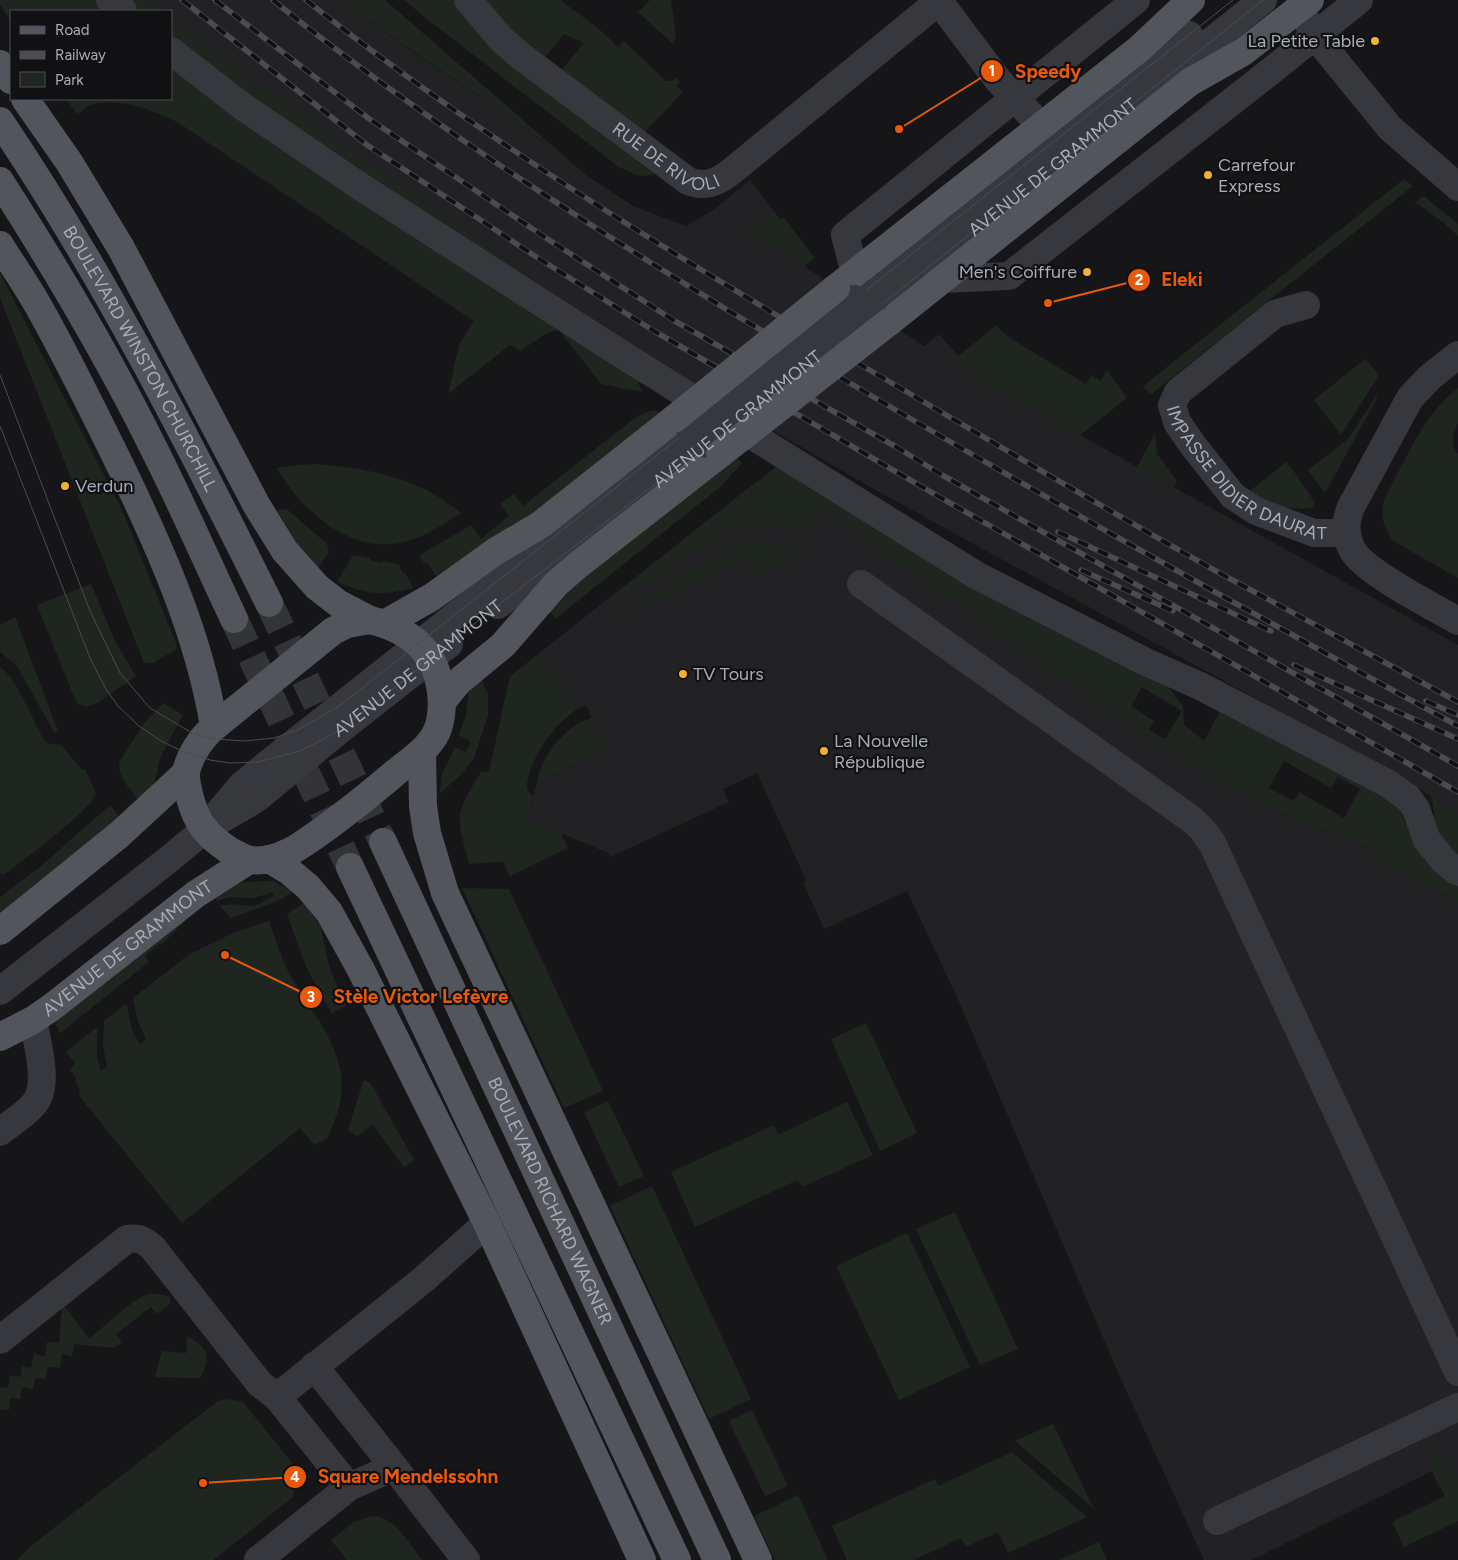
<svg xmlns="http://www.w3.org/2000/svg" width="1458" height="1560" viewBox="0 0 1458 1560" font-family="Figtree,sans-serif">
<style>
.built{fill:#222225}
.green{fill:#1e261f;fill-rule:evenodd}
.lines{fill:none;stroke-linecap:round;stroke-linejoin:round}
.major-tunnel{stroke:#333438;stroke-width:28;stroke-dasharray:28 14;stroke-linecap:butt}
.minor{stroke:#37383d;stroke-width:28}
.major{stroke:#53555c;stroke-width:28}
.tram{stroke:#4a4c52;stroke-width:1}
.rail-casing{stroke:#4a4c52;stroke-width:5.5}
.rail{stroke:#111113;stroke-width:4;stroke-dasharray:11;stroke-linecap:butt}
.minor-bridge{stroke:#37383d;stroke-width:28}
.major-bridge{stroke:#53555c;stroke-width:28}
.poi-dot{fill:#f2b134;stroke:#111113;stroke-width:2}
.labels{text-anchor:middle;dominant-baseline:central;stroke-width:4.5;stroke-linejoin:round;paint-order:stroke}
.poi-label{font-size:18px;fill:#a8adb8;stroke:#111113;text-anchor:start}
.street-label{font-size:18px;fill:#a8adb8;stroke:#111113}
.leader{fill:none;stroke:#e8590c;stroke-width:2}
.callout-dot{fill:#e8590c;stroke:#111113;stroke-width:2}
.mark-label{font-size:15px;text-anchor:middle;font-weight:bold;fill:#fff}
.callout-label{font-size:19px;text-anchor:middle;font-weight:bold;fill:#e8590c;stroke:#111113;stroke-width:4.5;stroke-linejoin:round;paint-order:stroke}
</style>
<rect width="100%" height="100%" fill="#161618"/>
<path class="built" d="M153,0H340L427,62L505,112L586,175L633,206L686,226L712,211L750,180L774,211L747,232L804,266L924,346L939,334L963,361L961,364L972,375L1458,645V812L1392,773L879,492L625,345L214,53L171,16V11H166Z
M756,482L802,532L825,511L1118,718L1255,802L1367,847L1388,864L1458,901V1478L1444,1485L1432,1471L1252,1560H1204L1120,1377L957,997L907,891L824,929L803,882L806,880L757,773L723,789L729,802L610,857L608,853L527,819L537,782L606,751L586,705L577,709L537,655Z"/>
<path class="green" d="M0,0H153L166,11H11V21L0,5Z
M340,0H385L586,175L505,112L428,62Z
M404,0H453L492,47L654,174C639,179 633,173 619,167L428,20Z
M482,0H560L598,28L618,47L624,41L666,81H672L676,78L680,82L676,86L683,92L642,135L558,74L584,43L564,34L542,61L506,32Z
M650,0H671L676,38L672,43L638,12Z
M171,16L214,53L625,345L642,392L601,384L559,330L549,332L520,351L510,345L448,394L459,345L474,321L179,123C154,110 122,98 94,104C88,105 82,111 77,114L66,99H171Z
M1404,179L1413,186L1150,395L1143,386Z
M1424,196L1458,224V236L1444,223L1415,202Z
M774,211L780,219L784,218L815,258L804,266L746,232Z
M0,273L123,512L176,643L177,649L153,663H144L0,298Z
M997,325L1002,332L1010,338L1086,384L1091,375L1101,381L1107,370L1127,398L1079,436L972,375L961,364L962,361L958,356Z
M1365,359L1379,375L1341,435L1314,400Z
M1458,388V423L1454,431L1453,446L1456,453H1458V578L1393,541C1383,526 1380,515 1385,498C1406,459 1423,415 1458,388Z
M1378,394L1376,400L1325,493L1308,470L1347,440Z
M652,410L660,412L665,416L563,493L439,580L427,563L425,564L420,558L421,554L471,525L481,539L509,516L500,504L514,494L523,506L636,417Z
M1155,434L1157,454L1177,481L1174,487L1137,467Z
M733,453L742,463L719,488L555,619L550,612L563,593Z
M1286,462L1293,470L1315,503L1312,508C1288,511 1270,504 1250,491Z
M781,463L1167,685L1183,706L1184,725L1204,741L1220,711L1373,785L1398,807L1409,831L1422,854L1458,884V901L1388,864L1367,847L1255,802L1118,718L825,511L802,532C775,524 759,521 731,530L613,603L611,598ZM1142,687L1182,711L1165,739L1149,730L1154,721L1131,706ZM1284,761L1331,788L1338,777L1360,789L1344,818L1299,792L1294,801L1269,788Z
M315,464C369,468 419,478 461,513C442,525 422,539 399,543C349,553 300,509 277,468L297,465Z
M284,509L288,510L327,544L329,552L318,568L301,549L277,510Z
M747,541L809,550L755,575L748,559L620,617L618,615L736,544Z
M353,555L370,558V560L382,563L383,561L399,565L403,573H405L414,588C381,596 369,595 337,582L342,574L341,573L346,568Z
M91,584L116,643L136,676L99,702L87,707L78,704L72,692L37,605Z
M15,617L58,731L54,732L17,666L0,652V625Z
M537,655L577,709C554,726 538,747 529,774C528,779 526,785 528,790C529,792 531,794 533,796L527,819L561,833L568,848L510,876L503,862L469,864C466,848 456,826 461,810C465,797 474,784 481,772H489L510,676Z
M0,667C16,676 33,722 44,740L47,743L61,745L82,770L85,769L96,793C92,810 21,862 4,875L0,873Z
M480,677L488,694V715L474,758L461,775L440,793L442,774L455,747L465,752L471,742L459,735L466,715L469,689Z
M163,703L183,715L161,756L154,784L146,797L140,802C131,790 118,778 119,762L143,725Z
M592,718L606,751L537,782C540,760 559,736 577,724C581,721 587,720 592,718Z
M1431,796L1458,812V858C1453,853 1444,847 1441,840C1434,827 1435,810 1431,796Z
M110,805L121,819L0,915V897L41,866Z
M261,881H273L293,892L276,902L231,918L220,906L231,904L255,906L274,896L273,892L254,898L229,897L217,901L211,894L240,883Z
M462,888L509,889L603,1091L564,1108Z
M304,903L320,925L330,969L346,1005L332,1014L306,967L287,914Z
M196,910L161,945L159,944L145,956L149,962L60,1033L56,1025L57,1017Z
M269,921C277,943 283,965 296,985C318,1020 352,1061 339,1107C336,1118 332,1128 327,1139L314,1145L300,1128L182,1223L80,1097L79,1088L75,1082L76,1078L70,1070L75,1063L66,1052L97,1027V1057L101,1071L107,1067L103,1046L104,1021L127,1003C129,1018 131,1033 140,1044L146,1039L137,1019L133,998L188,955L233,933Z
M866,1023L917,1133L880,1151L831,1039Z
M366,1080L371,1084L414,1160L404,1167L373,1125L357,1136L348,1130L363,1082Z
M608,1101L644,1176L619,1187L584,1112Z
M847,1102L873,1155L802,1187L798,1180L695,1227L671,1172L774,1125L778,1135Z
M652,1186L751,1399L709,1419L610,1206Z
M955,1212L1018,1349L980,1365L916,1229Z
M907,1233L970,1367L899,1400L836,1266Z
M130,1250H136L65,1307L89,1339C102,1328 133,1299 146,1295C155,1293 162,1294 170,1297V1304L157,1314L151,1307L116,1334L122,1342L114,1348L74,1344L72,1356L62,1354L60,1368L48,1367L46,1379L35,1378L33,1389L22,1387L20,1399L10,1398L9,1410L0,1409V1387L8,1388L10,1375L21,1377L22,1366L31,1368L34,1354L45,1356L47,1342L59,1343L62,1305Z
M187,1336C208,1347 212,1357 200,1378L155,1377L162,1351L186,1353Z
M226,1399L243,1402L297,1469L293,1497L213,1560H17L33,1544L218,1401Z
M752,1410L788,1486L765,1496L729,1421Z
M1053,1424L1094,1509L1015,1441Z
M1012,1452L1087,1517L1008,1553L998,1532L966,1547L961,1538L914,1560H847L832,1526L935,1479L938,1486Z
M1432,1452H1435L1439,1455L1458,1477V1521L1404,1547L1392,1522L1445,1496C1440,1485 1423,1464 1432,1452Z
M798,1495L828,1560H775L754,1516Z
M372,1516C395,1516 409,1544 422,1560H347L331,1540L354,1522Z
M1099,1542L1107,1560H1059Z"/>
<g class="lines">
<path class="major-tunnel" d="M269,603L383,842
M234,619L350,867"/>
<g class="minor">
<path d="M110,0L123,11"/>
<path id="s1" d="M468,0L501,39L522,57L688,181C703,187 713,184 727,175L939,1"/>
<path d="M938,0L998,80L1042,127"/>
<path d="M1307,21L1315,36L1390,128L1458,187"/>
<path d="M171,51L242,106L358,185L626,357L976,575L1146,662L1200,686L1387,783L1408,798L1416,809L1427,840L1444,861L1458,872"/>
<path d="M855,274L845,235L1136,0"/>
<path d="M942,279L1009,276L1271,71L1359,0"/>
<path d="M854,299L1189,35"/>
<path id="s2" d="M1306,305L1275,314L1178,392L1172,405L1177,422L1192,444L1233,496L1256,511L1314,533H1347"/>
<path id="s3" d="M872,311L1263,0"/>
<path d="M1458,355L1430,377L1410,398L1351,507C1345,523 1344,535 1353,551C1365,572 1434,607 1458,621"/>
<path d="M861,584L1191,819L1202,829L1212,843L1458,1372"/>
<path d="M498,605L707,444"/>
<path d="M222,819L256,799L341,729L449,644"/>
<path d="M0,991L168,860L204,830L242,785L275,758L690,430"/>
<path d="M0,1132C11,1123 25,1115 34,1104C50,1086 37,1042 33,1020"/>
<path d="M0,1340L127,1239C139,1237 144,1240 153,1248L260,1384L277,1397L349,1487"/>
<path d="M314,1366L394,1467"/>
<path d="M277,1397L424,1279L487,1223"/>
<path d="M1217,1521L1458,1407"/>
<path d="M258,1560L349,1487L394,1467L466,1560"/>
</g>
<g class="major">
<path d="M0,64L11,80"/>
<path d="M25,99L69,162L121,248L257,506L285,551L317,587L339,604L370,620"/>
<path id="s4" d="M0,121C103,274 187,438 269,603"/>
<path d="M0,181C55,267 108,356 153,447C182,504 207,562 234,619"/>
<path d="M0,245C13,266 28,287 40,309C68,359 93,410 118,461C158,543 200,636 214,727"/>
<path d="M836,288L1139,49L1191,0"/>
<path d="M889,322L1190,82L1243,52L1310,0"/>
<path d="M370,620C397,626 424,641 435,668C442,687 445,711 437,731C429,749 409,761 395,773C363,800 330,827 295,849C281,856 267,862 251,860C244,859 237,854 230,851C206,835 196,823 189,794C188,788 185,779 186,772C190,755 201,738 214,727L333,631L347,624Z"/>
<path d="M386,623L432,597L496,551L540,525L674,419"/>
<path d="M442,702L458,682L503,645L556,584L578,565L720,454"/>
<path d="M422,751L423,806L427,833L445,893L758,1560"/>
<path id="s5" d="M383,842L717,1560"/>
<path d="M269,859L289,871L308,887L329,912L360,968L487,1223L642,1560"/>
<path d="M350,867L677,1560"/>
<path d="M0,931L120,834L186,773"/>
<path id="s6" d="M0,1037L33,1020L52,1007L196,894L249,860"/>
</g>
<g class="tram">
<path d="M0,375L90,611L120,673L150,708L192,733L213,739L245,741L274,738L300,729L342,704L1233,0"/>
<path id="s7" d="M0,426L90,658L106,689L118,706L139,726L161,741L182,751L210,760L230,763L258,762L300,751L320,741L341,729L383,697L461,634L707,444L1263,0"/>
</g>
<defs>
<path id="rail" d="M182,0L367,145L538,258L654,331L936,495L1458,792
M215,0L368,118L546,238L673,320L898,448L942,475L1458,766
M273,0C334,50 399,96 464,141C574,216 686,286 801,354C1017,483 1237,605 1458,726
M306,0C480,138 670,253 861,365C982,436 1103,508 1225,576C1302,618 1380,660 1458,702
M1058,532L1271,631
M1081,570L1173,611
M1294,665L1458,739
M1426,701L1458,715"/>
</defs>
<use href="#rail" class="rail-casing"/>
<use href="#rail" class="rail"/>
<path class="minor-bridge" d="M690,430L854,299
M707,444L872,311"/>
<path class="major-bridge" d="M674,419L836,288
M720,454L889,322"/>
</g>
<g class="poi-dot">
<circle cx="1375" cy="41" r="5"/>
<circle cx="1208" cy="175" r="5"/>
<circle cx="1087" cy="272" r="5"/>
<circle cx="65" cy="486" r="5"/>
<circle cx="683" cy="674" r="5"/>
<circle cx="824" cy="751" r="5"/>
</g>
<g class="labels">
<g class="poi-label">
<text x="1365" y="41" text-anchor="end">La Petite Table</text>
<text x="1218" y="165">Carrefour<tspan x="1218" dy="21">Express</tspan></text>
<text x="1077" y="272" text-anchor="end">Men's Coiffure</text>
<text x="75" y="486">Verdun</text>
<text x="693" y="674">TV Tours</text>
<text x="834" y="741">La Nouvelle<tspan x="834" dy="21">République</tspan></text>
</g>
<g class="street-label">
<text stroke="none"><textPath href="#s1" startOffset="256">RUE DE RIVOLI</textPath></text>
<text stroke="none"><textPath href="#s3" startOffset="231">AVENUE DE GRAMMONT</textPath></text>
<text stroke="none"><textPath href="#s4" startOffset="276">BOULEVARD WINSTON CHURCHILL</textPath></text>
<text stroke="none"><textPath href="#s7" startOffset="1054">AVENUE DE GRAMMONT</textPath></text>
<text stroke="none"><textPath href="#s2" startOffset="278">IMPASSE DIDIER DAURAT</textPath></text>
<text stroke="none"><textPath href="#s7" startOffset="649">AVENUE DE GRAMMONT</textPath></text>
<text stroke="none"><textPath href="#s6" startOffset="156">AVENUE DE GRAMMONT</textPath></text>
<text stroke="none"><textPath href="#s5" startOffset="396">BOULEVARD RICHARD WAGNER</textPath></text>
</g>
</g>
<path class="leader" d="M899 129L992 71M1048 303L1139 280M225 955L311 997M203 1483L295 1477"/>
<g class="callout-dot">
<circle cx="899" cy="129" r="5"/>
<circle cx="1048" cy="303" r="5"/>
<circle cx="225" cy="955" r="5"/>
<circle cx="203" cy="1483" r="5"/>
<circle cx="992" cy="71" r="12"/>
<circle cx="1139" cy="280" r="12"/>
<circle cx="311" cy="997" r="12"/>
<circle cx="295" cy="1477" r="12"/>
</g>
<g class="mark-label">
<text x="992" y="76">1</text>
<text x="1139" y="285">2</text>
<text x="311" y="1002">3</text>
<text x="295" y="1482">4</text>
</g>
<g class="callout-label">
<text x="1048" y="78">Speedy</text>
<text x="1182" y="286">Eleki</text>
<text x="421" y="1003">Stèle Victor Lefèvre</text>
<text x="408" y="1483">Square Mendelssohn</text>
</g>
<rect x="10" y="10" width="162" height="90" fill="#111113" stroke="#4d4f55"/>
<rect x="20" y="26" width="25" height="8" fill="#53555c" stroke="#4d4f55"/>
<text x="55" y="35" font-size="15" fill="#a8adb8">Road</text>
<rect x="20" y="51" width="25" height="8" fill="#4a4c52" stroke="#4d4f55"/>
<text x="55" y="60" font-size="15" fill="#a8adb8">Railway</text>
<rect x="20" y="72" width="25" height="15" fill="#1e261f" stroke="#4d4f55"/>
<text x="55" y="85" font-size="15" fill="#a8adb8">Park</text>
</svg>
